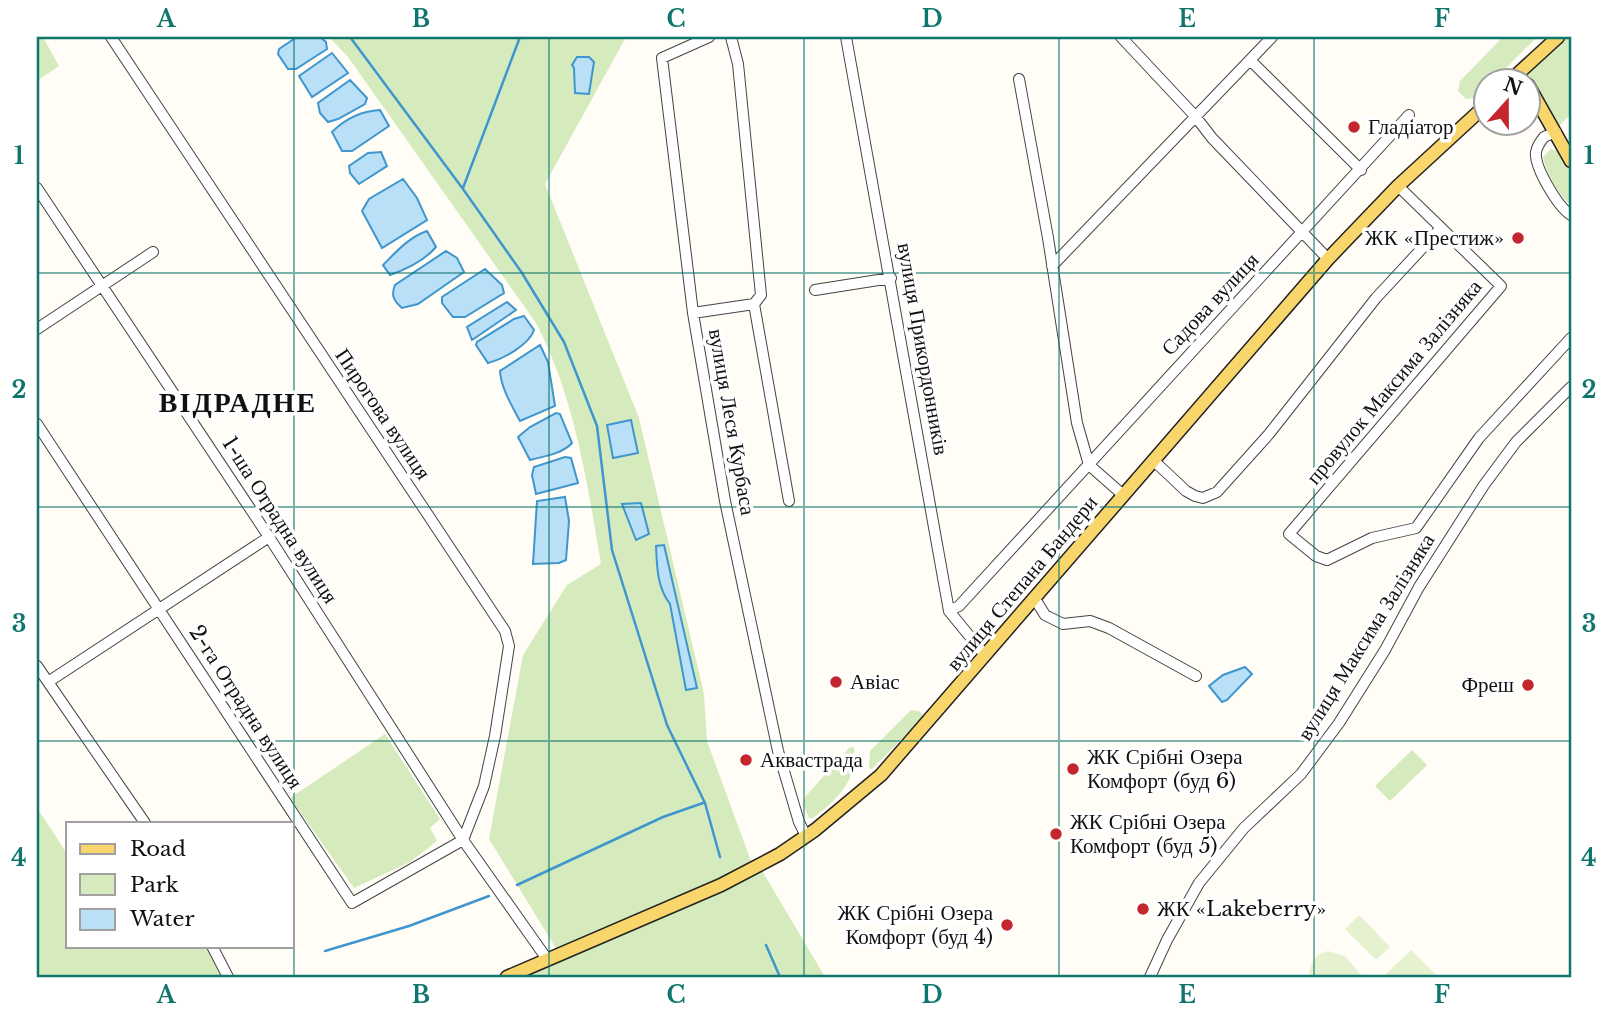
<svg xmlns="http://www.w3.org/2000/svg" width="1608" height="1014" viewBox="0 0 1608 1014" font-family="'Libre Baskerville',serif">
<style>
.green{fill:#d5ebbd}
.pitch{fill:#e6f2cf}
.water{fill:#b9e0f7;stroke:#3f96cf;stroke-width:2}
.lines{fill:none;stroke-linecap:round;stroke-linejoin:round}
.stream{stroke:#3f96cf;stroke-width:2.5}
.minor-casing{stroke:#444;stroke-width:12}
.major-casing{stroke:#222;stroke-width:15}
.minor{stroke:#fff;stroke-width:10}
.major{stroke:#f9d66b;stroke-width:12}
.grid{fill:none;stroke:#0f766e;stroke-width:2;stroke-opacity:0.55}
.poi-dot{fill:#c4262e;stroke:#fff;stroke-width:2.5}
.labels{text-anchor:middle;dominant-baseline:central;stroke-width:7;stroke-linejoin:round;paint-order:stroke}
.poi-label{font-size:21px;fill:#111;stroke:#fff;text-anchor:start}
.street-label{font-size:21px;fill:#111;stroke:#fff}
.district-label{font-size:28px;font-weight:bold;letter-spacing:2px;fill:#111;stroke:#fff}
.neatline{fill:none;stroke:#0f766e;stroke-width:2.5}
.grid-label{font-size:23px;text-anchor:middle;font-weight:bold;fill:#0f766e}
</style>
<rect width="100%" height="100%" fill="#fffdf5"/>
<path class="green" d="M37,37H43L59,66L37,81Z
M329,37H626L545,184L639,418L704,694L707,741L752,864L719,881L557,950L489,839L523,655L567,585L601,564C587,482 575,398 536,323L348,57Z
M1503,37H1537L1494,80H1486L1485,90C1479,96 1475,99 1466,99L1458,91L1460,81Z
M1563,37H1571V114L1558,127L1525,74Z
M1551,149L1560,152L1571,174V205C1559,196 1546,172 1543,157Z
M911,710L919,711L924,716L872,769L869,768L870,751Z
M385,734L440,819L430,828L437,841L410,862L354,888L290,798Z
M854,747C858,780 837,800 813,818H809L803,804L805,797L849,748Z
M1412,750L1427,765L1390,801L1375,786Z
M37,808L68,855V946H208L223,977H37Z
M761,869L825,977H518Z"/>
<path class="pitch" d="M1359,915L1390,947L1376,960L1345,929Z
M1411,950L1438,977H1383Z
M1328,951L1345,956L1363,977H1309C1309,964 1315,954 1328,951Z"/>
<path class="water" d="M297,37H320L326,42L327,49L296,69H288L278,54L279,49Z
M332,53L348,73L312,97L299,76Z
M577,57H589L594,62L589,94L575,93L574,68L572,65Z
M350,80L367,98L365,104L338,119L328,122L320,113L318,103Z
M380,110L389,126L352,151H342L332,132C345,119 362,111 380,110Z
M381,152L387,166L359,184L350,173L349,166L368,153Z
M403,179L417,198L427,220L382,248L362,211L369,199Z
M427,231L436,247C424,261 407,269 390,275L383,265C396,252 409,237 427,231Z
M446,251L457,258L464,272L418,304L402,308C393,300 391,295 395,285Z
M485,269L502,285L504,293L465,317H453L442,303V297Z
M507,302L516,310L472,340L467,327Z
M524,316L534,330C529,345 503,359 488,363L476,345L477,342L514,319Z
M540,345L548,362L555,406L520,421C512,406 501,388 500,371Z
M556,413L560,414L572,443C562,454 545,456 530,460L518,437L530,427Z
M631,420L638,453L613,458L607,425Z
M565,457L571,458L578,483L536,494L532,475L534,467Z
M565,497L569,521L566,560L559,563L533,564L537,501Z
M641,503L649,534L636,540L622,504Z
M664,545L697,688L686,690L670,604C657,587 657,567 656,546Z
M1245,667L1252,674L1227,700L1222,702L1209,686L1223,675Z"/>
<g class="lines">
<path class="stream" d="M350,37L463,189L522,273L564,342L597,426L612,550L667,725L705,803L720,857
M463,188L520,37
M517,885L663,817L703,803
M766,945L780,977
M325,951L409,926L489,896"/>
<defs>
<path id="minor" d="M111,37L505,631L509,646L495,736L484,786L463,840
M709,37L662,58L693,313L725,501L778,751L799,822L806,836
M731,37L738,64L761,295L754,304L789,501
M846,37L949,611L985,655
M1121,37L1195,116L1212,138L1328,259
M1250,60L1361,170
M1019,79L1048,238L1077,423L1089,465
M1556,132L1544,137C1540,142 1537,146 1536,152C1534,167 1558,207 1571,215
M1398,186L1501,286L1289,534L1316,556L1327,560L1372,538L1416,528L1479,438L1571,338
M37,188L269,537L463,840L547,959
M1052,266L1272,37
M815,290L891,278
M693,313L754,304
M37,329L153,252
M37,424L352,903L463,840
M1153,460L1186,491L1195,496L1203,498L1217,492L1269,434L1376,298L1440,229
M1089,465L1122,494
M1035,599L1045,615L1063,624L1090,621L1109,628L1196,676
M949,611L959,606L1409,115
M37,666L48,682L269,537
M48,682L145,823
M212,946L228,977
M1150,977L1167,940L1199,883L1244,828L1301,774L1339,723L1385,650L1419,587L1484,485L1516,442L1571,387"/>
<path id="major" d="M1511,80L1558,37
M1528,85L1571,161
M507,977L721,885L780,854L815,830L881,775L1328,259L1398,186L1486,105"/>
</defs>
<use href="#minor" class="minor-casing"/>
<use href="#major" class="major-casing"/>
<use href="#minor" class="minor"/>
<use href="#major" class="major"/>
</g>
<path class="grid" d="M294,37V977M549,37V977M804,37V977M1059,37V977M1314,37V977M37,273H1571M37,507H1571M37,741H1571"/>
<g class="poi-dot">
<circle cx="1354" cy="127" r="7"/>
<circle cx="1518" cy="238" r="7"/>
<circle cx="836" cy="682" r="7"/>
<circle cx="1528" cy="685" r="7"/>
<circle cx="746" cy="760" r="7"/>
<circle cx="1073" cy="769" r="7"/>
<circle cx="1056" cy="834" r="7"/>
<circle cx="1143" cy="909" r="7"/>
<circle cx="1007" cy="925" r="7"/>
</g>
<g class="labels">
<g class="poi-label">
<text x="1368" y="127">Гладіатор</text>
<text x="1504" y="238" text-anchor="end">ЖК «Престиж»</text>
<text x="850" y="682">Авіас</text>
<text x="1514" y="685" text-anchor="end">Фреш</text>
<text x="1087" y="757">ЖК Срібні Озера<tspan x="1087" dy="24">Комфорт (буд 6)</tspan></text>
<text x="760" y="760">Аквастрада</text>
<text x="1070" y="822">ЖК Срібні Озера<tspan x="1070" dy="24">Комфорт (буд 5)</tspan></text>
<text x="1157" y="909">ЖК «Lakeberry»</text>
<text x="993" y="913" text-anchor="end">ЖК Срібні Озера<tspan x="993" dy="24">Комфорт (буд 4)</tspan></text>
</g>
<g class="street-label">
<text transform="translate(1210 304) rotate(-47)">Садова вулиця</text>
<text transform="translate(923 349) rotate(80)">вулиця Прикордонників</text>
<text transform="translate(1394 382) rotate(-50)">провулок Максима Залізняка</text>
<text transform="translate(383 414) rotate(56)">Пирогова вулиця</text>
<text transform="translate(732 422) rotate(80)">вулиця Леся Курбаса</text>
<text transform="translate(280 520) rotate(57)">1-ша Отрадна вулиця</text>
<text transform="translate(1022 583) rotate(-50)">вулиця Степана Бандери</text>
<text transform="translate(1366 637) rotate(-58)">вулиця Максима Залізняка</text>
<text transform="translate(246 707) rotate(57)">2-га Отрадна вулиця</text>
</g>
<g class="district-label">
<text x="238" y="402">ВІДРАДНЕ</text>
</g>
</g>
<rect width="1608" height="1014" fill="none" stroke="#ffffff" stroke-width="77"/>
<rect x="66" y="822" width="228" height="126" fill="#ffffff" stroke="#a0a0a0" stroke-width="2"/>
<rect x="80" y="844" width="35" height="10" fill="#f9d66b" stroke="#a0a0a0" stroke-width="2"/>
<text x="130" y="856" font-size="21" fill="#111111">Road</text>
<rect x="80" y="874" width="35" height="21" fill="#d5ebbd" stroke="#a0a0a0" stroke-width="2"/>
<text x="130" y="892" font-size="21" fill="#111111">Park</text>
<rect x="80" y="909" width="35" height="21" fill="#b9e0f7" stroke="#a0a0a0" stroke-width="2"/>
<text x="130" y="926" font-size="21" fill="#111111">Water</text>
<g transform="translate(1507 102) rotate(21)"><circle r="33" fill="#ffffff" stroke="#a0a0a0" stroke-width="2"/>
<path d="M0-5L12 26L0 18L-12 26Z" fill="#c4262e"/>
<text y="-10" font-size="19" font-weight="bold" text-anchor="middle" fill="#111111">N</text>
</g>
<rect x="38" y="38" width="1532" height="938" class="neatline"/>
<g class="grid-label">
<text x="166" y="27">A</text>
<text x="421" y="27">B</text>
<text x="676" y="27">C</text>
<text x="932" y="27">D</text>
<text x="1187" y="27">E</text>
<text x="1442" y="27">F</text>
<text x="19" y="164">1</text>
<text x="1589" y="164">1</text>
<text x="19" y="398">2</text>
<text x="1589" y="398">2</text>
<text x="19" y="632">3</text>
<text x="1589" y="632">3</text>
<text x="19" y="866">4</text>
<text x="1589" y="866">4</text>
<text x="166" y="1003">A</text>
<text x="421" y="1003">B</text>
<text x="676" y="1003">C</text>
<text x="932" y="1003">D</text>
<text x="1187" y="1003">E</text>
<text x="1442" y="1003">F</text>
</g>
</svg>
